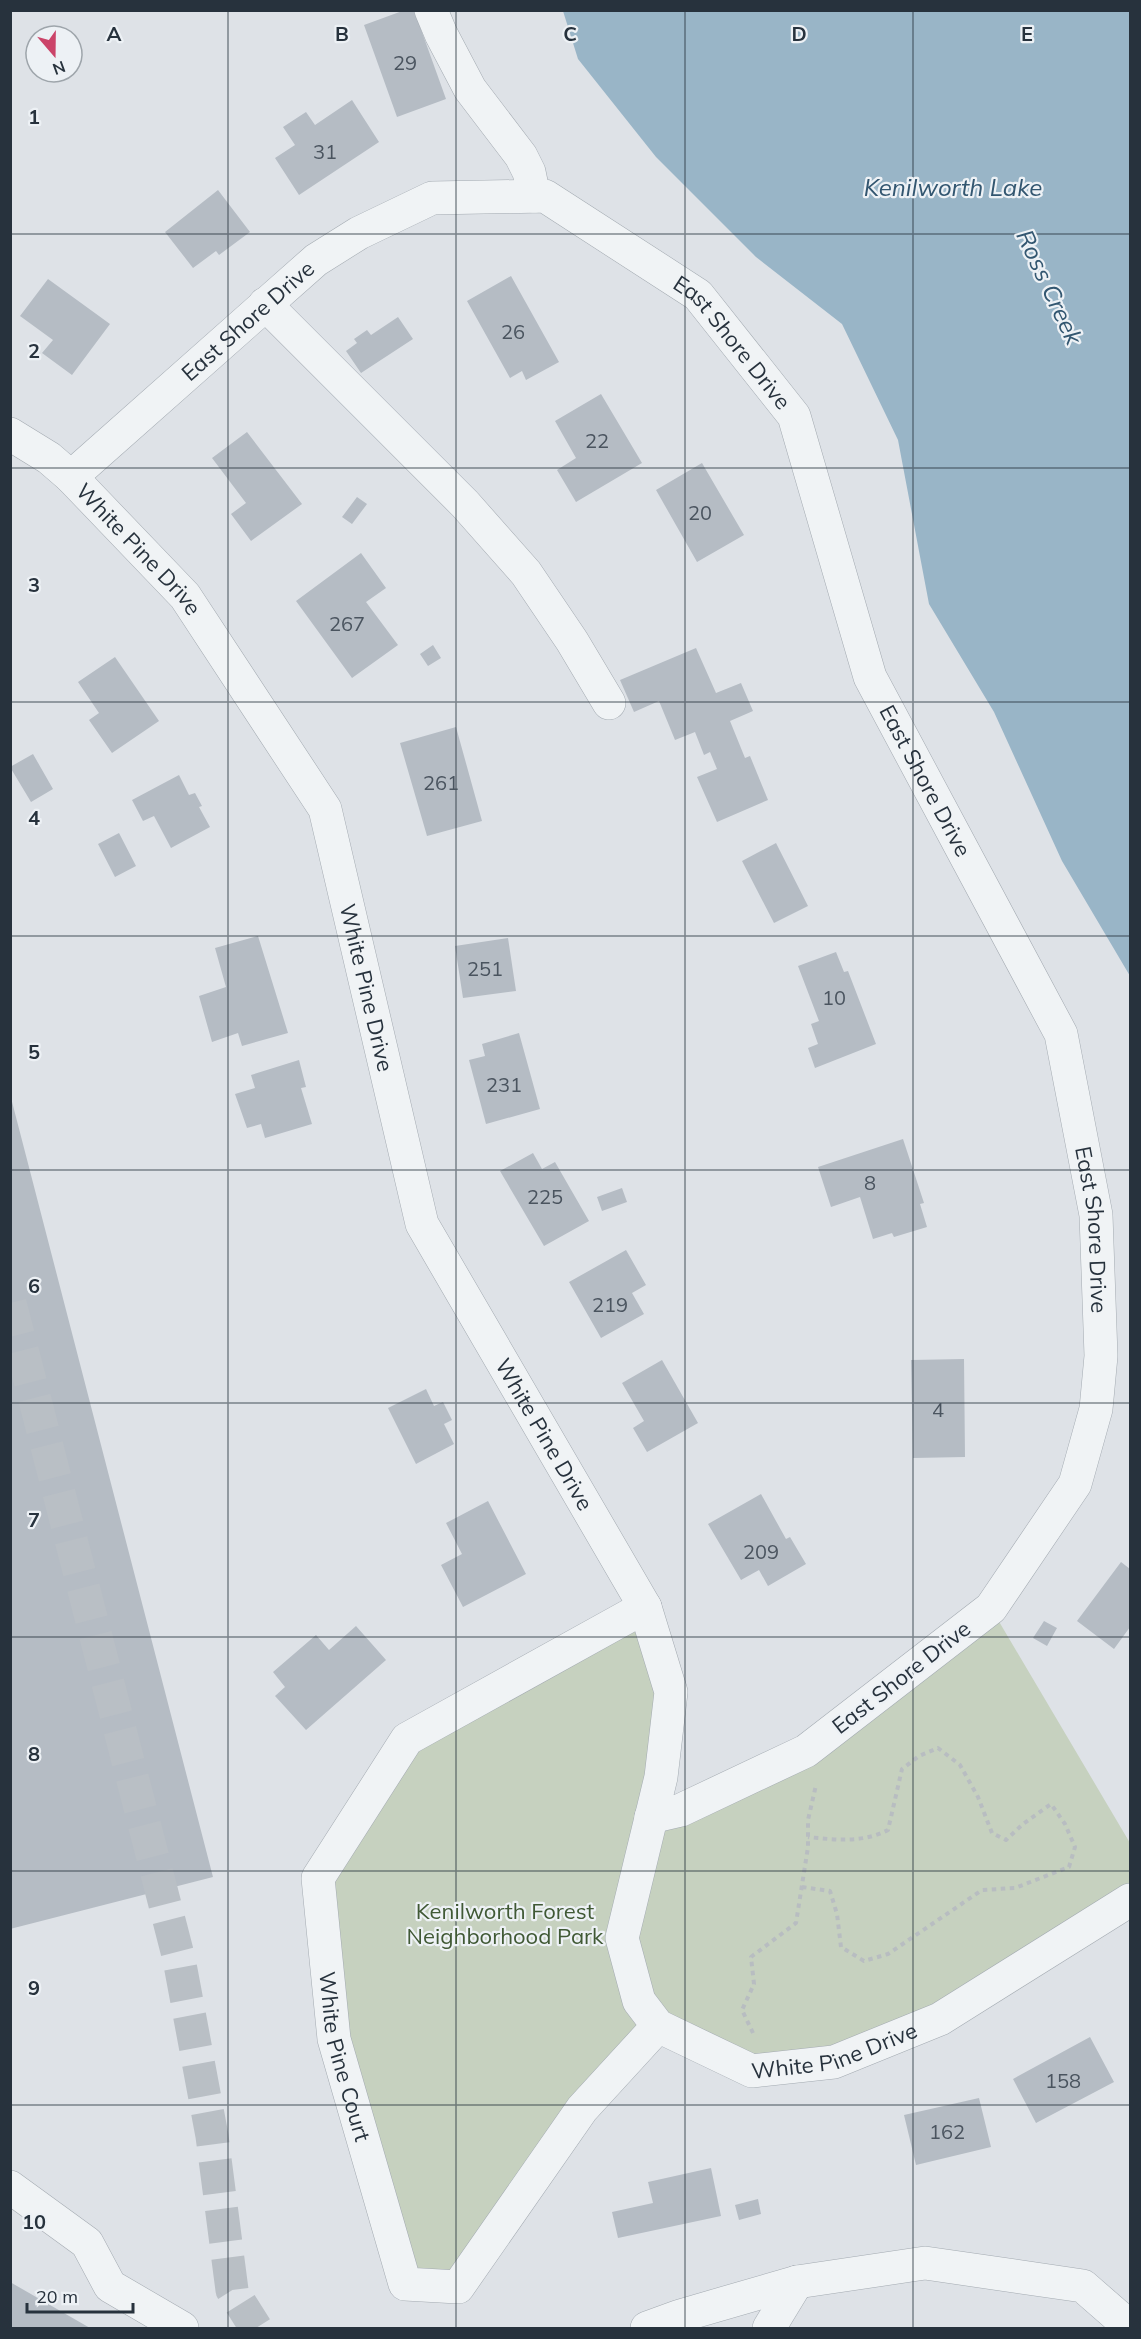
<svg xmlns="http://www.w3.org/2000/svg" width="1141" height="2339" viewBox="0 0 1141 2339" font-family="Mulish,sans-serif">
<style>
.green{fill:#c6d1bf}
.water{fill:#99b5c7}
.building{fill:#b5bcc4}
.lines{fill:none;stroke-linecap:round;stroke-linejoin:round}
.minor-tunnel{stroke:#b9bfc5;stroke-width:33;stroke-dasharray:33 16;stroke-linecap:butt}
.minor-casing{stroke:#a3aab1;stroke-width:34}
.path{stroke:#b8bdc1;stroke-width:4;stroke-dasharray:4.5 4.5;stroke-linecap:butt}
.minor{stroke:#f0f3f5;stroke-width:33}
.grid{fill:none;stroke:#27323d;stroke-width:1.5;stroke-opacity:0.55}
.labels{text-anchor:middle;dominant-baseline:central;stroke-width:4.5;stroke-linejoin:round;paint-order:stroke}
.number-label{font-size:20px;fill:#4a545f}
.street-label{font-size:22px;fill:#27323d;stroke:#edf1f5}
.park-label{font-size:22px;fill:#405935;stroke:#edf1f5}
.water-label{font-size:24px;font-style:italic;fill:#325670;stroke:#edf1f5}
.grid-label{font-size:20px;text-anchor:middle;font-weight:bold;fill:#27323d;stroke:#edf1f5;stroke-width:4.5;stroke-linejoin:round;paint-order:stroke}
</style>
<rect width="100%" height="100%" fill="#dee2e7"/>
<path class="green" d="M645,1607L671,1692L651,1817L806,1751L991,1608L1130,1843V1900L940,2019L752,2071L657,2027L458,2287L405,2284L334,2039L318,1878L407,1739Z"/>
<path class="water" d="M563,11H1130V976L1062,861L994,712L929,604L898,440L842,324L756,257L656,157L578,59Z"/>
<path class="building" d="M405,10H414L446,99L397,117L364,25Z
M352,100L379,142L299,195L275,158L295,145L283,127L306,112L315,125Z
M218,190L250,232L219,255L216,251L193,268L165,232Z
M511,276L559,362L526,380L522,371L510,378L467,301Z
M48,279L110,324L72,375L42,353L53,340L20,316Z
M398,317L413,339L361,373L346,351L357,343L354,339L367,330L371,335Z
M601,394L642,463L576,502L557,470L576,458L555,421Z
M247,432L302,504L251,541L231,514L246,503L212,458Z
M702,463L744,535L697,562L656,490Z
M357,497L367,504L352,524L342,517Z
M361,553L386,588L366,602L398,645L352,678L296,601Z
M433,645L441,658L428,666L420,654Z
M696,648L716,693L741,683L753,711L730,721L745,758L750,756L768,800L717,822L697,777L717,769L710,752L704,755L695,732L675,740L659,701L634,712L620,680Z
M115,657L159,721L112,753L89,720L99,713L78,682Z
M456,727L482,821L427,836L400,743Z
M33,754L53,789L31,802L10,767Z
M179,775L189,795L195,793L202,806L199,807L210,827L171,848L154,816L143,821L132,800Z
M119,833L136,866L115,877L98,844Z
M776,843L808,906L774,923L742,861Z
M258,936L288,1033L242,1046L238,1033L212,1042L199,996L226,987L215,948Z
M508,938L516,991L463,998L455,946Z
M836,952L844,972L848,971L876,1044L815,1068L808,1048L818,1044L811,1024L819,1021L798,966Z
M519,1033L540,1109L486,1124L469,1060L485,1056L482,1044Z
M299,1060L306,1087L301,1088L312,1124L265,1138L261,1124L247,1128L235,1094L255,1088L251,1075Z
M10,1094L213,1877L10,1929Z
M903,1139L924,1203L920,1204L927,1227L894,1237L892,1233L873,1239L860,1197L831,1207L818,1167Z
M533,1153L542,1169L555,1162L589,1221L544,1246L500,1171Z
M622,1188L627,1202L602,1211L597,1197Z
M626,1250L646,1285L632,1293L644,1314L601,1338L569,1282Z
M964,1359L965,1457L913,1458L911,1360Z
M662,1360L698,1423L647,1452L633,1428L644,1421L622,1383Z
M426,1389L434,1406L443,1402L452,1420L444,1424L454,1444L416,1464L388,1408Z
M761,1494L786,1539L790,1537L806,1564L768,1586L759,1570L741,1580L708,1524Z
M488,1501L526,1574L463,1607L441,1565L462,1554L446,1523Z
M1121,1562L1130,1569V1627L1114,1649L1077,1621Z
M1044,1621L1057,1628L1047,1646L1033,1638Z
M356,1626L386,1660L306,1730L275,1696L285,1687L273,1672L316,1635L329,1650Z
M1090,2037L1114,2082L1036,2123L1013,2079Z
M979,2098L991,2147L916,2165L904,2115Z
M711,2168L721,2216L618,2238L612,2212L653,2203L648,2182Z
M758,2199L761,2214L739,2220L735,2205Z
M10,2282L90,2328H10Z"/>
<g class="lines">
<path class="minor-tunnel" d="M10,1303L179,1959L212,2136L232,2290L256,2328"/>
<defs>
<g id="minor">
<path d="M431,10L441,34L470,89L521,156L529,172L534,196"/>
<path d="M265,304L465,504L526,573L572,641L609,703"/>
<path id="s1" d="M10,434L49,458L71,477L185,596L325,809L422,1224L645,1607L671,1692L661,1777L622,1938L639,2001L658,2026L752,2071L834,2062L940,2019L1130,1900"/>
<path id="s2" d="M71,477L316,260L359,233L432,198L545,196L698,295L794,416L870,677L1061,1034L1096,1215L1101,1356L1096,1409L1075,1484L991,1608L806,1751L681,1810L651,1817"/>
<path id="s3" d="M645,1607L407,1739L318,1878L334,2039L405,2284L458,2287L582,2109L658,2026"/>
<path d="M10,2187L87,2243L110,2286L182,2328"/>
<path d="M647,2328L680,2316L797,2282L925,2263L1083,2286L1130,2327"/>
<path d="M769,2328L797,2282"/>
</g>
</defs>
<use href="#minor" class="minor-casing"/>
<path class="path" d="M802,1887L830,1891L837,1914L841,1947L864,1961L888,1954L982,1890L1015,1888L1069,1867L1075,1847L1065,1824L1051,1804L1023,1824L1006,1840L992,1833L978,1797L960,1765L938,1748L919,1756L902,1769L888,1830C863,1843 836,1840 808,1837
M753,2033L742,2010L754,1984L751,1957L796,1923L808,1847V1820L816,1785"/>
<use href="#minor" class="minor"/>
</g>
<path class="grid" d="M228,10V2328M456,10V2328M685,10V2328M913,10V2328M10,234H1130M10,468H1130M10,702H1130M10,936H1130M10,1170H1130M10,1403H1130M10,1637H1130M10,1871H1130M10,2105H1130"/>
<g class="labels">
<g class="number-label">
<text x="405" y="62">29</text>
<text x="325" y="151">31</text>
<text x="513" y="331">26</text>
<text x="597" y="440">22</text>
<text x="700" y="512">20</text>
<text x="347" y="623">267</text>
<text x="441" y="782">261</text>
<text x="485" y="968">251</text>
<text x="834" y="997">10</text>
<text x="504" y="1084">231</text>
<text x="870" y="1182">8</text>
<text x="545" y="1196">225</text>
<text x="610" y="1304">219</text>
<text x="938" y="1409">4</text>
<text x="761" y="1551">209</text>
<text x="1063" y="2080">158</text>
<text x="947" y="2131">162</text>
</g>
<g class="street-label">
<text stroke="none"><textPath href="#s2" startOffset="236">East Shore Drive</textPath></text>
<text stroke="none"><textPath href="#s2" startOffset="812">East Shore Drive</textPath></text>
<text stroke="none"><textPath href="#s1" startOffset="174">White Pine Drive</textPath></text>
<text stroke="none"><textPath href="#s2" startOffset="1298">East Shore Drive</textPath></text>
<text stroke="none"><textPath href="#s1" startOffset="678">White Pine Drive</textPath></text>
<text stroke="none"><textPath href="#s2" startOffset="1784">East Shore Drive</textPath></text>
<text stroke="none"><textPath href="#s1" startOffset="1164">White Pine Drive</textPath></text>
<text transform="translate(901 1677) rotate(-38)">East Shore Drive</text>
<text stroke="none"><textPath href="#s1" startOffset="1990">White Pine Drive</textPath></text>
<text stroke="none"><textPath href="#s3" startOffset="618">White Pine Court</textPath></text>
</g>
<g class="park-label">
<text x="505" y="1911">Kenilworth Forest<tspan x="505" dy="25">Neighborhood Park</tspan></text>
</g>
<g class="water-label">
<text x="953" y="187">Kenilworth Lake</text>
<text transform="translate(1050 287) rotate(65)">Ross Creek</text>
</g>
</g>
<g class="grid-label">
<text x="114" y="41">A</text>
<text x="342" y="41">B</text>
<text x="570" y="41">C</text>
<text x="799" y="41">D</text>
<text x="1027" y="41">E</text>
<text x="34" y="124">1</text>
<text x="34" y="358">2</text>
<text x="34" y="592">3</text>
<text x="34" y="825">4</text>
<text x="34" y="1059">5</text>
<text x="34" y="1293">6</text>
<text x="34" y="1527">7</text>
<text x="34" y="1761">8</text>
<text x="34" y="1995">9</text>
<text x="34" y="2229">10</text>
</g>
<rect width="1141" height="2339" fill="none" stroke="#27323d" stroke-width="24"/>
<g transform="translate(54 54) rotate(160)"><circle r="28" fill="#edf1f5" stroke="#9ea5ab" stroke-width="1.5"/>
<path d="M0-4.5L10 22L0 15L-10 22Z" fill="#cb4469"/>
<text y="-9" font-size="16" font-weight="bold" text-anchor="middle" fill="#27323d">N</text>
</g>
<path d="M27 2303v9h106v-9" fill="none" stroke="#27323d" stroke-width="3"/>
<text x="36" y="2303" font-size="18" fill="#27323d" stroke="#edf1f5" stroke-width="4.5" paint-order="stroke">20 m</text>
</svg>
